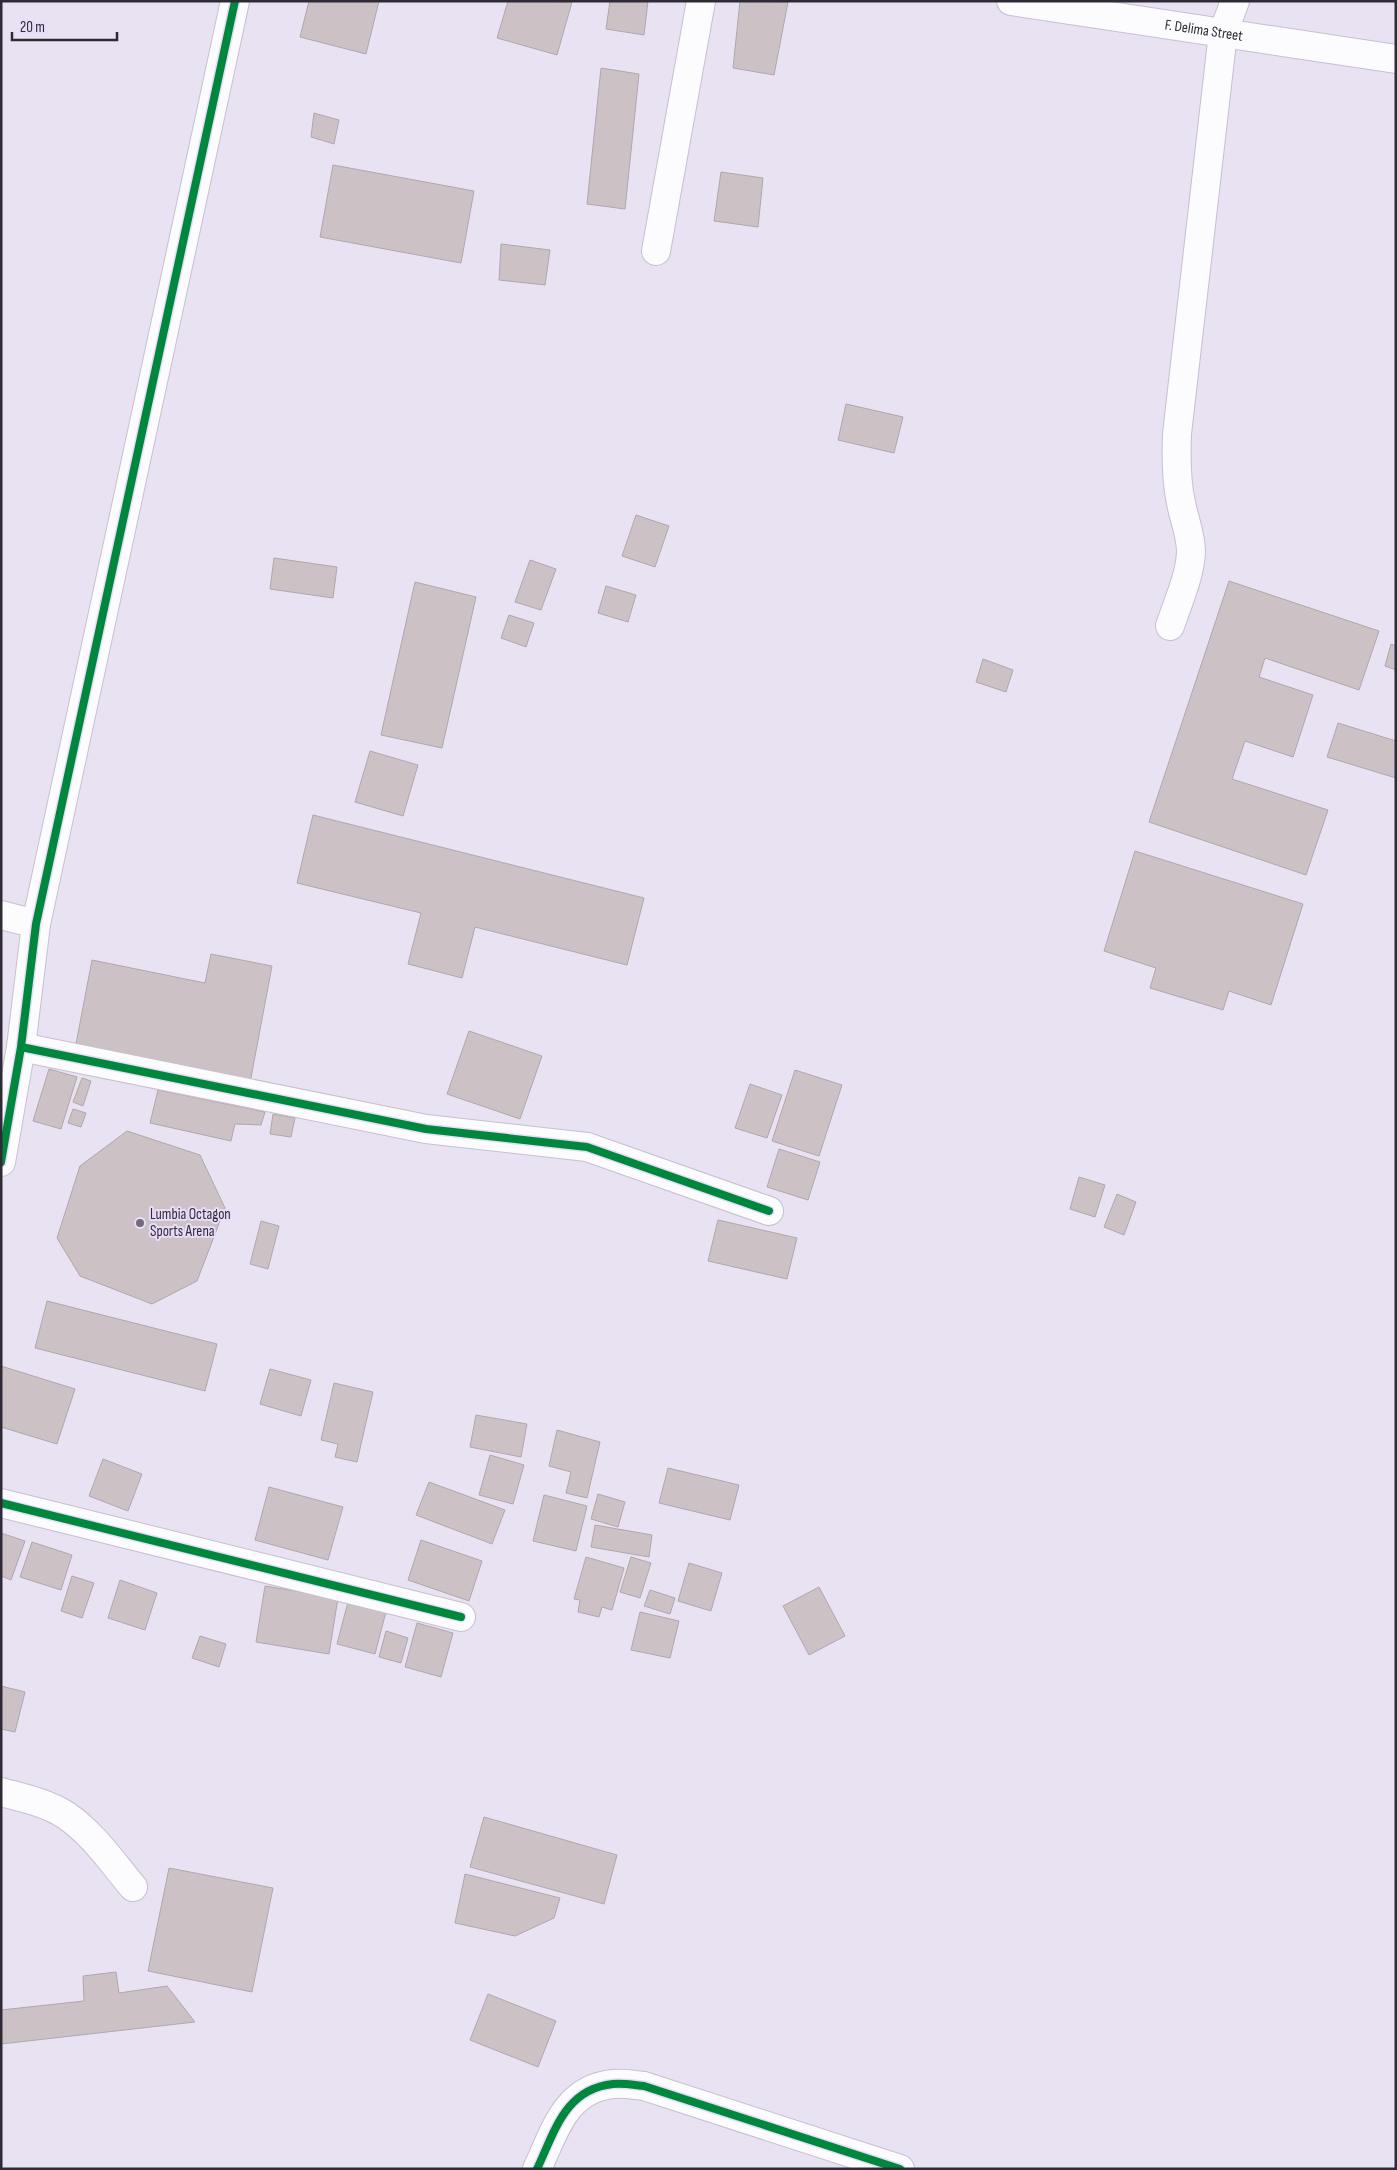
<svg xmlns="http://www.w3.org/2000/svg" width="1397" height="2170" viewBox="0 0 1397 2170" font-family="'Sofia Sans Condensed',sans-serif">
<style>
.building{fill:#ccc2c6;stroke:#b0a7ac}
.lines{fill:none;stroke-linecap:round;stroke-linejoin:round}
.minor-casing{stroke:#c6c0ce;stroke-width:30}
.minor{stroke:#fcfbfd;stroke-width:28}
.cycleway-casing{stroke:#e8dcf9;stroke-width:11}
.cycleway{stroke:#00873e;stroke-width:8}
.poi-dot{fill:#706b78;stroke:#e8dcf9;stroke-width:2}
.labels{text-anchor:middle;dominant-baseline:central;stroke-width:4;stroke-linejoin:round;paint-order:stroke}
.street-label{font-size:15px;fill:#2f2b36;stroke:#e8dcf9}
.poi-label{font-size:15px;fill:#2f2b36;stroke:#e8dcf9;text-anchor:start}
</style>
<rect width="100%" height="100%" fill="#e9e2f3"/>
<path class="building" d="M309,1H379L366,54L300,37Z
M508,1L572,2L557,55L497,38Z
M610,1H648L644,35L606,29Z
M740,1L788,2L774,75L733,68Z
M601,68L639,74L625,209L587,204Z
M314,113L339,120L334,144L311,137Z
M333,165L474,191L461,263L320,237Z
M721,172L763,178L758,227L714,221Z
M501,244L550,250L545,285L499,280Z
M846,404L903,417L894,453L838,440Z
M636,515L669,526L655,567L622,556Z
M274,558L337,567L333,598L270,589Z
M530,560L556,569L541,610L515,602Z
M1229,581L1379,631L1359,690L1265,658L1259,677L1313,695L1293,757L1245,741L1232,779L1328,810L1306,875L1149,822Z
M415,582L476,597L442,748L381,735Z
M606,586L636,595L628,622L598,613Z
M509,615L534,623L526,647L501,638Z
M1391,644L1396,646V670L1385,666Z
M983,659L1013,670L1006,692L976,682Z
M1338,723L1396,741V778L1327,757Z
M370,751L418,765L403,816L355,802Z
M313,815L644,898L627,965L475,927L462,978L408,964L421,913L297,883Z
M1135,851L1303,904L1271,1005L1229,991L1223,1010L1150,988L1156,968L1104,951Z
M211,954L272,966L250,1083L75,1049L92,960L205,983Z
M469,1031L542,1056L520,1119L447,1094Z
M49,1069L77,1077L61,1129L33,1121Z
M795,1070L842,1085L819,1156L772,1141Z
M82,1078L91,1081L83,1106L73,1102Z
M750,1084L782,1095L767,1138L735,1128Z
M158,1090L265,1112L261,1125L235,1124L231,1141L150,1123Z
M73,1109L86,1113L81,1127L68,1123Z
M273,1114L295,1118L291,1137L270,1134Z
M127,1131L200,1155L225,1208L197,1281L152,1304L80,1276L57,1238L80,1166Z
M779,1149L820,1162L808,1200L767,1187Z
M1079,1177L1105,1185L1095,1217L1070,1209Z
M1117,1194L1136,1202L1124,1235L1104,1227Z
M718,1220L797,1238L787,1279L708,1261Z
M261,1221L279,1226L268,1269L250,1264Z
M47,1301L217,1344L205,1391L35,1348Z
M1,1366L75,1389L57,1444L1,1427Z
M270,1369L311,1380L301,1416L260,1404Z
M334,1383L373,1392L357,1462L335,1457L338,1444L321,1440Z
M476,1415L527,1424L521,1457L470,1447Z
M557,1430L600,1442L587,1498L566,1493L571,1472L549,1466Z
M490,1455L524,1465L513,1504L479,1495Z
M103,1459L142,1474L128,1511L89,1496Z
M668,1468L739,1485L730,1520L659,1503Z
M429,1482L505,1510L492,1544L416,1515Z
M269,1487L343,1507L328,1560L255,1540Z
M598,1494L625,1502L618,1527L591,1519Z
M544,1495L587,1506L576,1551L533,1541Z
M595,1525L652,1535L649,1557L591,1547Z
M1,1533L25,1541L11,1580L1,1576Z
M421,1540L482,1561L469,1601L408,1580Z
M32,1542L72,1555L61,1590L20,1577Z
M586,1557L624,1568L612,1610L602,1607L599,1617L578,1612L580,1600L574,1599Z
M631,1557L651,1563L640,1598L620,1592Z
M689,1563L722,1573L711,1611L678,1601Z
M72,1576L94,1583L82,1618L61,1611Z
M120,1580L157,1593L145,1630L108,1618Z
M265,1586L338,1598L329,1654L256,1642Z
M819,1587L845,1636L809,1655L783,1606Z
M650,1590L675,1598L670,1614L644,1606Z
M349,1598L387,1608L375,1654L337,1644Z
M640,1612L679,1621L670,1658L631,1650Z
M417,1623L453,1633L441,1677L405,1667Z
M386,1631L408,1638L401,1663L379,1657Z
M200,1636L226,1644L219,1667L192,1658Z
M1,1686L25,1692L15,1732L1,1729Z
M484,1817L617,1855L604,1904L470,1867Z
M169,1868L273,1888L252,1992L148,1971Z
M465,1874L560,1898L554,1918L515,1936L455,1923Z
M116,1972L119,1993L167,1986L195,2022L1,2044V2010L84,2001L83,1976Z
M488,1994L556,2021L538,2067L470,2040Z"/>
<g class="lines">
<defs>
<g id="minor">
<path id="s1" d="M1011,1L1396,59"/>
<path d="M656,251L701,1"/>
<path d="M1170,626C1178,602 1190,576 1191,552C1191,535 1184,519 1181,503C1176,480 1176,458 1177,434L1223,33L1235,1"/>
<path d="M1,915L36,924"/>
<path d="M21,1047L426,1129L587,1147L769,1211"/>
<path d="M1,1162L21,1047L36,924L235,1"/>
<path d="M1,1503L461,1617"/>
<path d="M1,1792C23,1798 48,1803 67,1816C93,1834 112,1862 133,1887"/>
<path d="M537,2169C555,2131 565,2089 613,2084C623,2083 634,2085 644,2086L900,2169"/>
</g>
</defs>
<use href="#minor" class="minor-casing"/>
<use href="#minor" class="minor"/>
<defs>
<path id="cycleway" d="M21,1047L426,1129L587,1147L769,1211
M1,1162L21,1047L36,924L235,1
M1,1503L461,1617
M537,2169C555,2131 565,2089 613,2084C623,2083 634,2085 644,2086L900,2169"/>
</defs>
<use href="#cycleway" class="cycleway-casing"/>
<use href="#cycleway" class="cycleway"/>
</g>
<circle class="poi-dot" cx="140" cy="1223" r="5"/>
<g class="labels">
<g class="street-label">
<text stroke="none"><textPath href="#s1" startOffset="195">F. Delima Street</textPath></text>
</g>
<g class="poi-label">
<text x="150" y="1214">Lumbia Octagon<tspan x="150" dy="17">Sports Arena</tspan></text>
</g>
</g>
<rect width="1397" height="2170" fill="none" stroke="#2f2b36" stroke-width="5"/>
<path d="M12 32v8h105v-8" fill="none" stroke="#2f2b36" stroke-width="2.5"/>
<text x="20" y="32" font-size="15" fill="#2f2b36" stroke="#e8dcf9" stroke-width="4" paint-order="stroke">20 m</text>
</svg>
